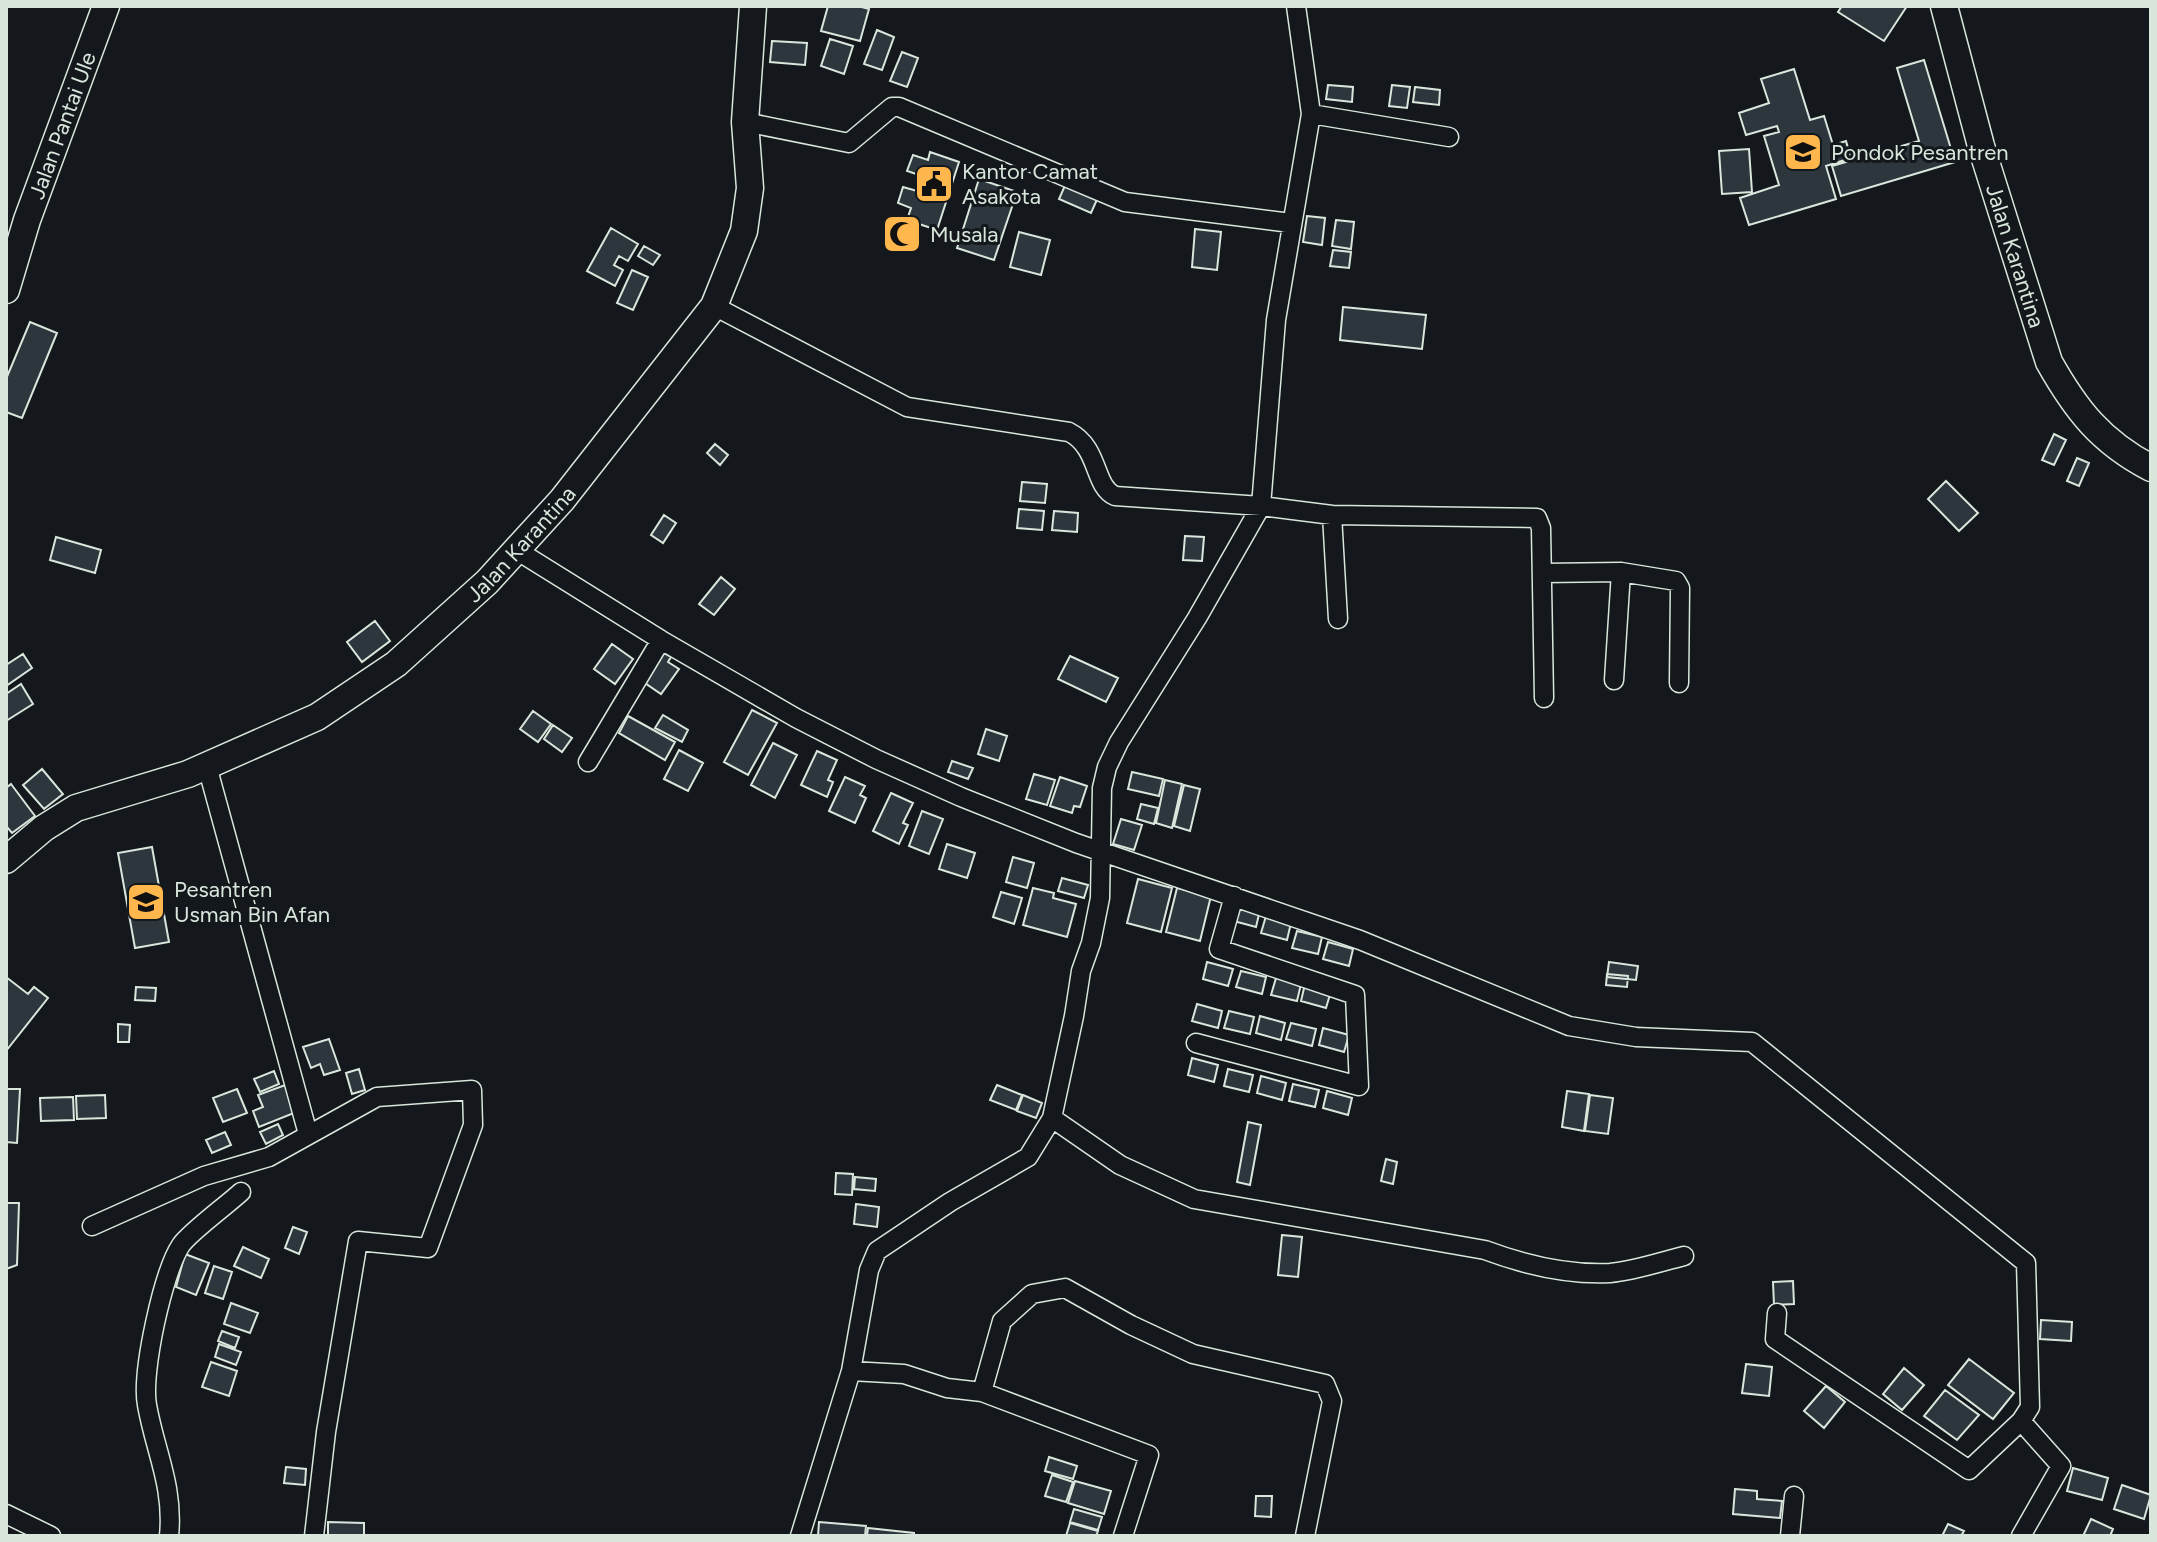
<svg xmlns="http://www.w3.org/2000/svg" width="2157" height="1542" viewBox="0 0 2157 1542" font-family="Figtree,sans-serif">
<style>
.building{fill:#2c363c;stroke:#d8e6dc;stroke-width:2}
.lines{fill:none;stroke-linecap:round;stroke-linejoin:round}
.street-casing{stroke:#d8e6dc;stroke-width:21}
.secondary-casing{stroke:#d8e6dc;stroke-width:29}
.street{stroke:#14181c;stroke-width:18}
.secondary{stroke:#14181c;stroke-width:26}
.labels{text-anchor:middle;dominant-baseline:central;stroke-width:6;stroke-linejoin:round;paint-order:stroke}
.street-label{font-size:22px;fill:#d8e6dc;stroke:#14181c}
.poi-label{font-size:22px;fill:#d8e6dc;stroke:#14181c;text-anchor:start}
</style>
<rect width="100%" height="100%" fill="#14181c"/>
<path class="building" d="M828,6H858L869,9L860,41L821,31Z
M1842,6H1907L1884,41L1838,12Z
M877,30L894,37L882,70L864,64Z
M830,39L853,46L844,74L821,66Z
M772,41L807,43L805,65L770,62Z
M902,52L918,58L907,87L890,81Z
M1924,60L1955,162L1841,196L1832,166L1919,141L1897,68Z
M1794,69L1810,120L1824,116L1833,145L1846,141L1851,158L1826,166L1836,199L1749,225L1740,198L1779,185L1764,136L1779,132L1777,126L1746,135L1739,113L1769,103L1761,79Z
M1328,85L1353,87L1352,102L1326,99Z
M1392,85L1410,87L1407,108L1389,106Z
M1415,87L1440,90L1439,105L1413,102Z
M1749,149L1752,192L1722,194L1719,151Z
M930,152L959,162L937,230L907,220L911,208L898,203L903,187L917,191L922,176L907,171L913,155L928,160Z
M979,179L1017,192L994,260L957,248Z
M1067,181L1099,195L1091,213L1059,199Z
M1307,216L1325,218L1322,245L1303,242Z
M1336,220L1354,222L1351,249L1332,246Z
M891,223L916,225L914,249L889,247Z
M611,228L638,244L628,261L619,256L614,265L623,270L615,286L587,271Z
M1195,229L1221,232L1217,270L1192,267Z
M1019,232L1050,240L1041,275L1010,267Z
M644,246L660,255L653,265L638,256Z
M1333,250L1351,252L1349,268L1330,266Z
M632,270L648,277L633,310L617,303Z
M1343,307L1426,315L1422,349L1340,340Z
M30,322L57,333L22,418L6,412V379Z
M2054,434L2066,440L2054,465L2042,460Z
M715,444L728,455L720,465L707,453Z
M2077,458L2089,463L2079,486L2067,481Z
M1946,481L1978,513L1959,531L1928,499Z
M1022,482L1047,484L1045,503L1020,501Z
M1019,509L1044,511L1042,530L1017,528Z
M1054,511L1078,513L1077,532L1052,530Z
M664,515L676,523L663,543L651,535Z
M1185,536L1204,537L1202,561L1183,560Z
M56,537L101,550L95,573L50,560Z
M721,577L735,589L714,615L699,604Z
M375,621L390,641L362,662L347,642Z
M612,644L633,659L615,684L594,669Z
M662,652L671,657L668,662L679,669L661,694L642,681Z
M23,654L32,668L6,686V665Z
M1070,656L1118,678L1106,702L1058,679Z
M21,684L33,704L6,721V694Z
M752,710L777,723L748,775L724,762Z
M533,711L551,724L538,742L520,729Z
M663,715L688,730L682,742L655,728Z
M628,716L675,742L665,760L619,733Z
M553,725L572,738L562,752L544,739Z
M986,729L1007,736L999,761L978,754Z
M773,743L797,755L775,798L751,785Z
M679,750L703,763L688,791L664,779Z
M817,751L837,760L828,780L833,782L827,797L801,785Z
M952,761L973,768L968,779L948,772Z
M42,769L63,794L44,809L23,785Z
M1132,772L1163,779L1159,796L1128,789Z
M1034,774L1055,780L1047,805L1026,799Z
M845,777L865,786L860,795L866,798L855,823L829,811Z
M1060,777L1087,786L1080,807L1074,806L1072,813L1050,806Z
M1165,780L1182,784L1172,828L1156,823Z
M11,784L35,816L12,833L6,826V788Z
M1184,785L1200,789L1190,831L1174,826Z
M891,793L913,803L903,823L908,825L899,844L873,831Z
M1141,804L1158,808L1154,824L1137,819Z
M922,811L943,819L929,854L909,846Z
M1121,819L1142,825L1134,850L1113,844Z
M947,844L975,853L967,878L939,869Z
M152,847L169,942L135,948L118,853Z
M1013,857L1034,863L1027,888L1006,882Z
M1062,878L1088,885L1084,898L1058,891Z
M1138,879L1172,888L1161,932L1127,923Z
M1033,888L1054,893L1053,898L1076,904L1067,937L1023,925Z
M1177,888L1211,896L1200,941L1166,932Z
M1001,892L1022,898L1014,924L993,917Z
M1234,903L1260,910L1256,927L1230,920Z
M1266,916L1291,923L1287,940L1261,933Z
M1297,931L1322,937L1318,954L1292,948Z
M1328,942L1353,949L1349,966L1323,959Z
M1207,962L1233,969L1228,986L1203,979Z
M1609,962L1638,966L1636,980L1607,977Z
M1241,971L1266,977L1262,994L1236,987Z
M1607,974L1628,976L1627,987L1606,985Z
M6,977L28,994L34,987L48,998L6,1051Z
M1276,978L1301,984L1297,1001L1271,995Z
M1305,984L1331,991L1326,1008L1301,1001Z
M136,987L156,988L155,1001L135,1000Z
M1197,1004L1222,1011L1218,1028L1192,1021Z
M1229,1011L1254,1017L1250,1034L1224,1028Z
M1260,1016L1285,1023L1281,1040L1256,1033Z
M1291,1023L1316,1029L1312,1046L1286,1039Z
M118,1024L130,1025L129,1042H118Z
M1323,1028L1349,1035L1344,1052L1319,1045Z
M329,1039L340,1070L324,1075L320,1064L311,1068L303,1047Z
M1192,1058L1218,1065L1214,1082L1188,1075Z
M359,1069L365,1090L352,1094L346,1073Z
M1228,1069L1253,1075L1249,1092L1224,1086Z
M274,1071L279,1084L260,1092L254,1079Z
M1261,1076L1286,1083L1282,1100L1257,1093Z
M288,1084L299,1111L259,1127L253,1111L263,1107L258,1095Z
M1293,1084L1319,1090L1315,1107L1289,1101Z
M997,1085L1022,1095L1016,1110L990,1100Z
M6,1089H20L17,1143L6,1142Z
M237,1089L247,1113L223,1122L213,1098Z
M1327,1091L1352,1098L1348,1115L1323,1108Z
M1567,1091L1589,1094L1584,1131L1562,1127Z
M105,1095L106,1118L77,1119L76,1096Z
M1023,1095L1042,1103L1036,1118L1017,1111Z
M1590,1095L1613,1098L1608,1134L1585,1131Z
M73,1097L74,1120L41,1121L40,1098Z
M1248,1122L1261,1125L1250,1185L1237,1182Z
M278,1124L283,1135L266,1144L260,1132Z
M225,1132L231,1145L212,1153L206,1140Z
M1386,1159L1397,1162L1393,1184L1381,1181Z
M836,1173L853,1174L852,1195L835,1194Z
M855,1177L876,1179L875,1191L854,1189Z
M6,1203H19L17,1265L6,1269Z
M856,1204L879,1207L877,1227L854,1224Z
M293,1227L307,1232L299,1254L285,1248Z
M1282,1235L1302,1237L1298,1277L1278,1275Z
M243,1247L269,1259L261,1278L234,1266Z
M185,1254L209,1263L196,1295L176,1287Z
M214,1266L232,1272L223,1299L205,1293Z
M1793,1281L1794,1304L1774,1305L1773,1282Z
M231,1303L258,1313L250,1333L224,1324Z
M2041,1320L2072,1322L2071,1341L2040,1339Z
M222,1331L239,1337L235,1348L218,1341Z
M219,1344L241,1352L236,1365L215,1357Z
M1969,1359L2014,1393L1993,1419L1948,1385Z
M211,1362L237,1371L229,1396L202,1387Z
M1746,1364L1772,1367L1769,1396L1742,1393Z
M1904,1368L1924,1385L1902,1410L1883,1394Z
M1826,1386L1845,1402L1824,1428L1804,1411Z
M1945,1390L1979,1415L1957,1440L1924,1416Z
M1049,1457L1077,1466L1073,1479L1045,1471Z
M286,1467L306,1469L305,1485L284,1483Z
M2073,1468L2108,1478L2102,1500L2067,1491Z
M1052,1475L1073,1482L1066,1502L1045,1496Z
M1075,1481L1111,1491L1104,1514L1068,1503Z
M2122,1485L2151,1495L2144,1519L2114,1509Z
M1735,1489L1757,1491V1499L1782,1501L1780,1518L1733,1514Z
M1256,1496H1272L1271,1517L1255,1516Z
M1074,1509L1102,1517L1098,1530L1070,1522Z
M2091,1519L2113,1529L2110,1536H2083Z
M328,1522L364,1523V1536H328Z
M819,1522L866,1526L865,1536H818Z
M1070,1523L1098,1531L1096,1536H1066Z
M1948,1524L1964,1531L1961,1536H1942Z
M868,1528L914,1533V1536H867Z"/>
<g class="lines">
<defs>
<path id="street" d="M1311,114L1449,137
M745,122L849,143L892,107H899L1125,202L1291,223
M714,306L907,407L1069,432C1100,448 1093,486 1115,496L1261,506L1332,515L1537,518L1541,528L1544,698
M1332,515L1338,619
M518,551L661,640L796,718L876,759L961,797L1076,843L1360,940L1569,1026L1636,1037L1752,1042L2026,1263L2030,1407L2021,1421L2061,1466L2021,1536
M1543,573L1621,572L1676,581L1680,588L1679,683
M1614,680L1621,572
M588,762L661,640
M207,766L308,1134
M1196,1043L1359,1086L1355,995L1219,949L1234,896
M1052,1118L1120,1165L1194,1199L1485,1250C1525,1265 1567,1275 1610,1273C1634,1271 1660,1262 1684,1256
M92,1226L204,1176L269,1157L377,1097L472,1090L473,1125L428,1248L358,1241L326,1432L314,1536
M1777,1313L1775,1339L1969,1470L2021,1421
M851,1371L904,1374L947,1388L982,1392L1149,1455L1123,1536
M982,1392L1002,1321L1032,1294L1065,1288L1131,1325L1193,1354L1325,1384L1332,1401L1305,1536
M6,1514L51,1536
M169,1536C174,1486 155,1451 147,1405C141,1373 163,1272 181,1245C190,1232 227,1205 241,1192
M800,1536L851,1371L869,1270L877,1251L950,1202L1028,1157L1052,1118L1074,1016L1081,971L1091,943L1100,898L1102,788L1107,767L1119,742L1197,618L1261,506L1276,320L1311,114L1296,6
M1790,1536L1794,1496"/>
<g id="secondary">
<path id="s1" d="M1944,6L1981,146L2049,362C2076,410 2101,442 2151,468"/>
<path id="s2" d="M6,290L27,220L106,6"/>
<path id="s3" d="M6,860L44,828L76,808L188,774L317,717L396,664L487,582L562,500L714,306L744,231L750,188L745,122L753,6"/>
</g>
</defs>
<use href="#street" class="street-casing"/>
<use href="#secondary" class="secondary-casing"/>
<use href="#street" class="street"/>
<use href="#secondary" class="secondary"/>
</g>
<defs>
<symbol id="school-square" viewBox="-11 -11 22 22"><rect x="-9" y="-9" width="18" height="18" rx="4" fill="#ffb74d" stroke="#14181c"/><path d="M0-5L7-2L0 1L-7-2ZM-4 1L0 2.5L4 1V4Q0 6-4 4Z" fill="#111"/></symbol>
<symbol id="civic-square" viewBox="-11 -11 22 22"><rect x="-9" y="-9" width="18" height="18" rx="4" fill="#ffb74d" stroke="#14181c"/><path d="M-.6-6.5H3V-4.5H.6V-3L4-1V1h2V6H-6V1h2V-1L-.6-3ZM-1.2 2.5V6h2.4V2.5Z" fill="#111"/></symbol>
<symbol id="mosque-square" viewBox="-11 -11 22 22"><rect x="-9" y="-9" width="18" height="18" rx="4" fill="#ffb74d" stroke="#14181c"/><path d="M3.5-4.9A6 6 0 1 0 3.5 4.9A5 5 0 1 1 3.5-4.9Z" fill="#111"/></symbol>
</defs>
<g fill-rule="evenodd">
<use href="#school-square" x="1781" y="130" width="44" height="44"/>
<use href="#civic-square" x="912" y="162" width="44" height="44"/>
<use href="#mosque-square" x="880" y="212" width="44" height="44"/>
<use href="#school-square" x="124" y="880" width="44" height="44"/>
</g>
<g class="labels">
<g class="street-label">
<text stroke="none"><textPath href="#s2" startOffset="174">Jalan Pantai Ule</textPath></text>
<text stroke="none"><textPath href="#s1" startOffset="260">Jalan Karantina</textPath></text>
<text stroke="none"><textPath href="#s3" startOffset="614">Jalan Karantina</textPath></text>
</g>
<g class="poi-label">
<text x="1831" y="152">Pondok Pesantren</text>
<text x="962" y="171">Kantor Camat<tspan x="962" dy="25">Asakota</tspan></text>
<text x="930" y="234">Musala</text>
<text x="174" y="889">Pesantren<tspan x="174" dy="25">Usman Bin Afan</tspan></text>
</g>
</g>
<rect width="2157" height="1542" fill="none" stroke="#d8e6dc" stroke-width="16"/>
</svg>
